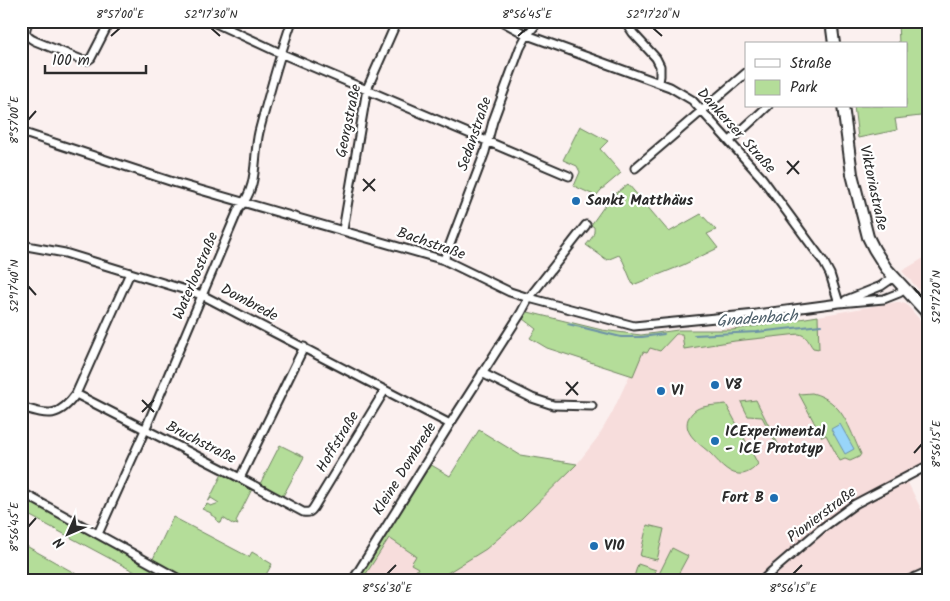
<svg xmlns="http://www.w3.org/2000/svg" width="950" height="601" viewBox="0 0 950 601" font-family="Kalam,sans-serif">
<style>
.built{fill:#f7dddc}
.green{fill:#b4dd99;stroke:#708462}
.water{fill:#98d5f9;stroke:#6c91a7}
.lines{fill:none;stroke-linecap:round;stroke-linejoin:round}
.stream{stroke:#6c91a7;stroke-width:2}
.street-casing{stroke:#2b2b2b;stroke-width:11}
.secondary-casing{stroke:#2b2b2b;stroke-width:14}
.street{stroke:#fff;stroke-width:7}
.secondary{stroke:#fff;stroke-width:10}
.ticks{fill:none;stroke:#2b2b2b;stroke-width:2}
.poi-dot{fill:#1f6fb2;stroke:#fff;stroke-width:2}
.labels{text-anchor:middle;dominant-baseline:central;stroke-width:4.5;stroke-linejoin:round;paint-order:stroke}
.street-label{font-size:15px;fill:#2b2b2b;stroke:#fff}
.poi-label{font-size:15px;font-weight:bold;fill:#2b2b2b;stroke:#fff;text-anchor:start}
.water-label{font-size:16px;font-style:italic;fill:#4c5e69;stroke:#fff}
.neatline{fill:none;stroke:#2b2b2b;stroke-width:2}
.ticks-label{font-size:12px;text-anchor:middle;fill:#2b2b2b}
</style>
<rect width="100%" height="100%" fill="#fbf0ef"/>
<filter id="ink" filterUnits="userSpaceOnUse"><feTurbulence type="fractalNoise" baseFrequency=".02" numOctaves="2"/><feDisplacementMap in="SourceGraphic" scale="10" xChannelSelector="R" yChannelSelector="G"/><feConvolveMatrix kernelMatrix="1 2 1 2 8 2 1 2 1" color-interpolation-filters="sRGB"/></filter>
<g filter="url(#ink)">
<path class="built" d="M929,255V301L902,271Z
M897,302L906,304L929,330V462L852,503L775,561L758,580H357L396,516L467,560L486,549L505,533L522,518L577,464L598,437L612,413L633,368L641,335L682,334L818,316Z
M906,479L929,525V568L903,580H767L846,512Z"/>
<path class="green" d="M898,21H929V115L895,119L897,130L858,138L854,106H906V44H899Z
M580,126L608,141L600,149L621,173L601,190L596,196L574,186L580,172L577,166L563,160Z
M628,184L669,232L701,214L716,230L707,234L718,248L683,265L633,285L623,261L619,255L607,260L586,245C591,239 595,235 594,227L591,225L610,198Z
M528,312L602,330L641,335L678,330H732L818,316L819,349L813,348C808,342 808,336 799,334L735,341L684,349L682,334H676L660,351L650,348L647,353L643,352L633,376L547,348L530,338L536,329L523,319Z
M812,393C843,401 849,428 861,454L859,457L850,461L845,459L840,461L826,435L822,437L799,394Z
M756,400L781,450L780,451L762,417L748,416L741,402Z
M726,404L758,464C753,470 746,475 738,474C727,473 717,460 710,453C700,444 683,434 688,419C691,413 696,408 703,407C710,405 719,405 726,404Z
M479,430L520,455L577,464L522,518L486,549L436,580H410L418,568L411,564L416,556L389,538L362,580H357L428,463L450,476Z
M280,445L304,457L283,496L260,484Z
M222,474L252,489L236,521L238,525L235,524L234,525L223,518L221,523L216,520L217,518L211,515V513L202,509L207,504L211,506L219,503L211,498L208,502Z
M21,493L174,580H150L21,511Z
M173,517L249,557L252,552L272,564L263,580H186L152,561Z
M647,525L664,529L657,560L640,556Z
M21,543L87,580H21Z
M672,548L688,556L675,580H660L657,578Z
M638,564L656,570L652,580H633Z"/>
<path class="water" d="M840,424L854,449L845,454L831,429Z"/>
<g class="lines">
<path class="stream" d="M568,324L621,337H642L664,334
M694,335L757,332L821,325"/>
<defs>
<path id="street" d="M29,21C23,32 25,36 35,41L82,60H88L91,58L110,21
M211,21L280,53L569,176
M501,21L527,35L670,87L692,100L762,178L823,261L830,274L839,303
M625,21L633,33L656,58L660,66V76L659,82
M21,132L176,183L444,260L510,292L529,298L634,326L756,314L839,303L884,299L899,293L905,289
M730,141L768,106
M635,168L746,73
M343,230L367,89L397,21
M21,245L65,253L202,295L450,424
M444,260L485,152L493,121L520,48L527,35L539,21
M846,300L881,286L894,277
M482,373L532,398L553,405L592,406
M76,394L240,478L303,512C309,513 311,512 314,507L385,390
M21,407C48,415 58,419 76,394L130,273
M240,478L304,347
M21,492L181,580
M98,534L145,430L239,208C259,188 253,157 259,132C269,94 279,57 292,21
M353,580L450,424L521,313L529,298L586,225
M763,580L771,572L821,529L855,504L929,465
M909,580L929,571"/>
<path id="secondary" d="M831,21L834,44
M843,106L852,174L868,237L874,249L886,268L929,315"/>
</defs>
<use href="#street" class="street-casing"/>
<use href="#secondary" class="secondary-casing"/>
<use href="#street" class="street"/>
<use href="#secondary" class="secondary"/>
</g>
</g>
<path class="ticks" d="M211,28L220,36M653,28L662,36M111,36L120,28M518,36L527,28M28,120L36,111M787,161L799,174M787,174L799,161M363,179L375,191M363,191L375,179M28,286L36,295M914,288L922,297M566,382L578,395M566,395L578,382M142,400L154,412M142,412L154,400M914,453L922,444M28,527L36,518M387,574L396,565M793,574L802,565"/>
<g class="poi-dot">
<circle cx="576" cy="201" r="5"/>
<circle cx="715" cy="385" r="5"/>
<circle cx="661" cy="391" r="5"/>
<circle cx="715" cy="441" r="5"/>
<circle cx="774" cy="498" r="5"/>
<circle cx="594" cy="546" r="5"/>
</g>
<g class="labels">
<g class="street-label">
<text transform="translate(349 121) rotate(-78)">Georgstraße</text>
<text transform="translate(736 131) rotate(48)">Dankerser Straße</text>
<text transform="translate(475 134) rotate(-71)">Sedanstraße</text>
<text transform="translate(873 188) rotate(78)">Viktoriastraße</text>
<text transform="translate(431 244) rotate(19)">Bachstraße</text>
<text transform="translate(196 276) rotate(-67)">Waterloostraße</text>
<text transform="translate(249 303) rotate(28)">Dombrede</text>
<text transform="translate(338 442) rotate(-59)">Hoffstraße</text>
<text transform="translate(201 443) rotate(27)">Bruchstraße</text>
<text transform="translate(405 469) rotate(-58)">Kleine Dombrede</text>
<text transform="translate(822 515) rotate(-37)">Pionierstraße</text>
</g>
<g class="poi-label">
<text x="586" y="201">Sankt Matthäus</text>
<text x="725" y="385">V8</text>
<text x="671" y="391">V1</text>
<text x="725" y="432">ICExperimental<tspan x="725" dy="17">- ICE Prototyp</tspan></text>
<text x="764" y="498" text-anchor="end">Fort B</text>
<text x="604" y="546">V10</text>
</g>
<g class="water-label">
<text transform="translate(757 319) rotate(-4)">Gnadenbach</text>
</g>
</g>
<rect width="950" height="601" fill="none" stroke="#fff" stroke-width="55"/>
<rect x="745" y="42" width="162" height="65" fill="#ffffff" stroke="#aaaaaa"/>
<rect x="755" y="59" width="25" height="8" fill="#ffffff" stroke="#aaaaaa"/>
<text x="790" y="68" font-size="15" fill="#2b2b2b">Straße</text>
<rect x="755" y="80" width="25" height="15" fill="#b4dd99" stroke="#aaaaaa"/>
<text x="790" y="92" font-size="15" fill="#2b2b2b">Park</text>
<g transform="translate(68 534) rotate(225)" stroke="#ffffff" stroke-width="4" paint-order="stroke">
<path d="M0-4L9 19L0 12L-9 19Z" fill="#2b2b2b"/>
<text y="-8" font-size="14" font-weight="bold" text-anchor="middle" fill="#2b2b2b">N</text>
</g>
<path d="M45 65v8h101v-8" fill="none" stroke="#2b2b2b" stroke-width="2.5"/>
<text x="52" y="65" font-size="15" fill="#2b2b2b" stroke="#ffffff" stroke-width="4" paint-order="stroke">100 m</text>
<rect x="28" y="28" width="894" height="546" class="neatline"/>
<g class="ticks-label">
<text x="120" y="18">8°57'00"E</text>
<text x="211" y="18">52°17'30"N</text>
<text x="527" y="18">8°56'45"E</text>
<text x="653" y="18">52°17'20"N</text>
<text transform="translate(14 120) rotate(-90)" y="4">8°57'00"E</text>
<text transform="translate(14 286) rotate(-90)" y="4">52°17'40"N</text>
<text transform="translate(936 297) rotate(-90)" y="4">52°17'20"N</text>
<text transform="translate(936 444) rotate(-90)" y="4">8°56'15"E</text>
<text transform="translate(14 527) rotate(-90)" y="4">8°56'45"E</text>
<text x="387" y="592">8°56'30"E</text>
<text x="793" y="592">8°56'15"E</text>
</g>
</svg>
